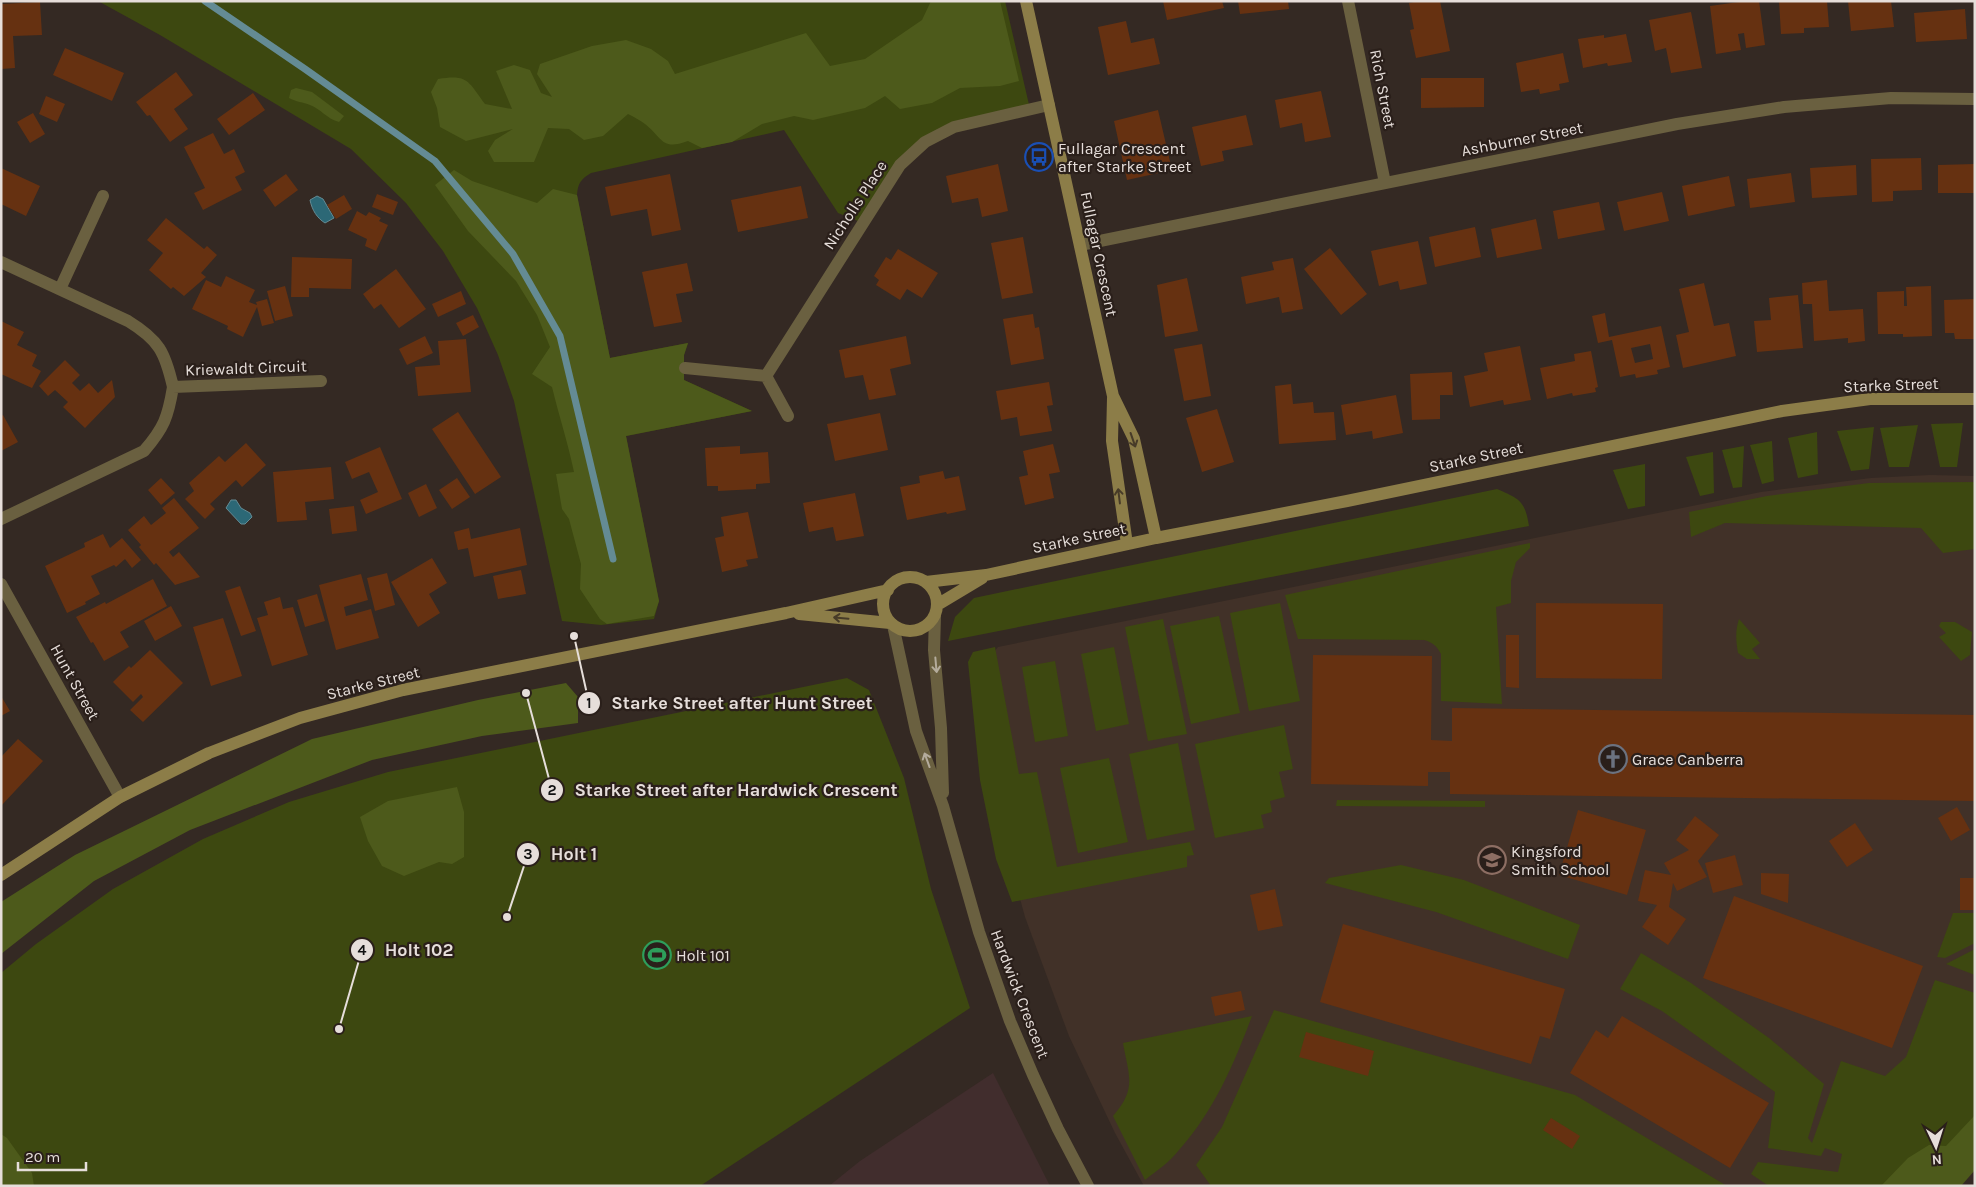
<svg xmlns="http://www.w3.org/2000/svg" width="1976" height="1187" viewBox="0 0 1976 1187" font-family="Karla,sans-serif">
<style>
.commercial{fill:#412d2d}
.built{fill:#413128}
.green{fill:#3d4810}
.forest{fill:#4d5a1b}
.water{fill:#2c6876;stroke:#648b94}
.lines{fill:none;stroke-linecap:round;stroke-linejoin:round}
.stream{stroke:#648b94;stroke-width:7}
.building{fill:#663111;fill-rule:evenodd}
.street{stroke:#6a6040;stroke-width:12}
.secondary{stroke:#8c7d48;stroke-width:12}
.oneway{stroke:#473b28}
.oneway2{stroke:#b4ac9c}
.labels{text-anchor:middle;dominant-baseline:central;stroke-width:4.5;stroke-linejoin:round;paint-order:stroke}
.street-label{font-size:16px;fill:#e6deda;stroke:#2a1f1a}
.poi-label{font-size:16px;fill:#e6deda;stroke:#2a1f1a;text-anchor:start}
.leader{fill:none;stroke:#e6deda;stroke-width:2}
.callout-dot{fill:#e6deda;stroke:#2a1f1a;stroke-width:2}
.mark-label{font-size:15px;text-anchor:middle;font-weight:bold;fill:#111}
.callout-label{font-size:18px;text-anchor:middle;font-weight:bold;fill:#e6deda;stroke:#2a1f1a;stroke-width:4.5;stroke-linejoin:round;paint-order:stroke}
</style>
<rect width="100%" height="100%" fill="#342923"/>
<path class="commercial" d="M993,1073L1050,1186H829L860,1161Z"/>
<path class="built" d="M1930,475L1975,476V1160L1952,1186H1144L1115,1133L1069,1036L1025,917L994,803L982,667L998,647L1761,492L1871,478Z"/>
<path class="green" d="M98,1H1005L1030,109L925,142L863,223L838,213L784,130L591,173C581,179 578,183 577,195L610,358L688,343L684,355V380L752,411L626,436L659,601L654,619L601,625L562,621L514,401L498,355L477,308L443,251L406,203L351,149L160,35Z
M1963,423L1957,467H1940L1931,424Z
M1918,425L1909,467H1889L1880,428Z
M1874,427L1869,469L1851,471L1837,431Z
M1817,432L1818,474L1798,478L1788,438Z
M1772,441L1774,481L1762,484L1750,445Z
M1744,446L1742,487L1733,488L1722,450Z
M1713,452L1714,493L1700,496L1686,457Z
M1645,464V506L1628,509L1613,470Z
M1975,482V549L1943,553L1921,528L1725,523L1691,537L1689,512L1767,496L1869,483Z
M1497,489C1520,499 1525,501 1529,526L948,641L955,617L974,598Z
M1530,543V548L1516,562L1511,581V603L1496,607L1502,704L1441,701V654C1437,646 1432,642 1424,640L1298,639L1285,595Z
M1280,603L1300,701L1249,711L1230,613Z
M1219,616L1240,713L1191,724L1170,626Z
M1163,619L1187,734L1148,741L1125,627Z
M1739,619L1760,643L1752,649L1760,659H1747L1738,653C1736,641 1735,631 1739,619Z
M1941,622H1955L1972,632L1970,655L1961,661L1939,637L1946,633L1939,626Z
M995,647L1019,774L1037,772L1057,867L1190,842L1194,855L1187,856V867L1012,902L996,859L980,780L968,662L973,652Z
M1114,647L1129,724L1096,731L1081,654Z
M1055,661L1068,736L1035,742L1022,667Z
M847,678L869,690L904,778L931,889L970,1008L700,1186H1V973L36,944L113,889L203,839L289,802L388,772Z
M1284,725L1293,769L1279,772L1285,797L1270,801L1272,812L1261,815L1264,828L1215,838L1195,744Z
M1178,743L1195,830L1147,840L1129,754Z
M1109,758L1128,842L1078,853L1060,768Z
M1337,800L1485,801V807L1336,806Z
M1401,865L1464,880L1580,925L1568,959L1436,912L1325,883L1329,878Z
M1953,913H1975V943L1945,958L1937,957Z
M1975,949V975L1946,964Z
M1641,953L1691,983L1769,1038L1824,1084L1808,1138L1812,1143L1841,1061L1885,1076L1906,1057L1935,980L1975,993V1138L1932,1186H1769L1751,1174L1758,1162L1838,1172L1842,1154L1825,1148L1821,1156L1768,1148L1775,1092L1662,1011L1620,989Z
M1274,1010L1575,1095L1727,1186H1211L1196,1165L1222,1127Z
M1252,1016C1234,1064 1214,1111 1179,1150C1170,1162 1156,1171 1145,1180L1113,1116C1137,1088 1129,1077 1123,1043Z"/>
<path class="forest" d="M931,1H1000L1019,81L1000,86L960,88L932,103L900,109L885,96L865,108L813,120L794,116L762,124L732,142L702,148L688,141C661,151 663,138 645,124C640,120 634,117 628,114L603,136L584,140L569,129L548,128L534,162H494L488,151L495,140L513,129L466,141L440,127L437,108L431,92L438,79C468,74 468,81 485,104L512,109L496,71L514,65L530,70L541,93L552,97L537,74L540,64L592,46L626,40L651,49L668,61L675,74L806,33L830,66L865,59L922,20Z
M296,88L312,92L344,116L339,122C327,119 321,109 310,105C303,102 296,102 289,98L291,90Z
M454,170L472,181L537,203L553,189L577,195L610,358L688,343L684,355V380L752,411L626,436L659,601L654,616L607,624L600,619L580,589L581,564L569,519L562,509L556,474L574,472C568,443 559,416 552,387L532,374L550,347L537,315L516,281L468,231L435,185Z
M566,683L578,697V723L482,736L372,760L190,830L94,881L1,954V902L75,855L312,739L478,700Z
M457,787L464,812V857L452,864L439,862L404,876L382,866L368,841L360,817L388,801Z
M1975,1115V1170L1961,1186H1881L1908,1158L1929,1145L1946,1146Z
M1,1134L7,1138L32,1173L34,1186H1Z"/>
<path class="water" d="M317,196L323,199L334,218L325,223C317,218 312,210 310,200Z
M231,500H236L241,508L250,513L252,517L245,524H241L226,508Z"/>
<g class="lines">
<path class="stream" d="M205,1L305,69L435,161L513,254L560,336L613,559"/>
</g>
<path class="building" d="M1163,1H1222L1224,8L1167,20Z
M1238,1H1288L1289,9L1240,14Z
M1419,1H1440L1450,51L1416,58L1410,30L1414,29L1409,3Z
M1746,1H1759L1765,45L1746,48L1744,33L1738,34L1741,50L1716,54L1710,6Z
M1779,1H1827L1829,27L1804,28V33L1781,34Z
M1848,1H1891L1894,27L1851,31Z
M40,2L42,35L13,36L15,68L1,69V4Z
M1965,9L1967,39L1916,42L1914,13Z
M1691,12L1702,68L1671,73L1666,48L1655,51L1649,20Z
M1126,21L1131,43L1154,38L1160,64L1108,75L1098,27Z
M1626,34L1632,62L1608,66L1607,63L1583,68L1578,39L1604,35V38Z
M65,48L124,73L112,101L53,75Z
M1563,53L1569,82L1559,84L1560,90L1540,94L1539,89L1521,92L1516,63Z
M176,72L193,95L174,109L188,129L170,142L150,115L147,116L136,102Z
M1421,78H1484V107L1421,108Z
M1321,91L1331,137L1305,142L1302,123L1280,128L1275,100Z
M253,93L265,110L229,135L217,119Z
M46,96L65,104L57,122L39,114Z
M1158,110L1172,170L1127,180L1114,121Z
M33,113L45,134L30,143L17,122Z
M1246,115L1253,145L1222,151L1224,161L1201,166L1192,127Z
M213,133L224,154L234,149L245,172L235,177L242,190L203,210L194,193L205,188L184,147Z
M1921,158L1922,190L1893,191V201L1872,202L1871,159Z
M998,164L1008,211L982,217L978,198L952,203L946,176Z
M1975,164V193H1938V165Z
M1856,165L1857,195L1812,198L1810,168Z
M1,168L40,186L26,216L1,204Z
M1791,173L1795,202L1750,208L1747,179Z
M286,174L298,190L275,207L263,190Z
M670,174L681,230L652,236L647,209L611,216L605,187Z
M1729,176L1735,206L1688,216L1682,186Z
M801,186L808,218L738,232L731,200Z
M1662,192L1669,221L1624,231L1617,202Z
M377,194L398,202L393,215L372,207Z
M344,195L352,209L336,219L327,205Z
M1599,202L1605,230L1558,239L1553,211Z
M357,211L366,216L369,212L381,218L379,221L388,225L376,251L365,246L367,239L348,230Z
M166,218L204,249L207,246L217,255L201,273L206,277L184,296L173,287L171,289L149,270L163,253L147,240Z
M1536,219L1542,249L1497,258L1491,229Z
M1475,227L1481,257L1435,267L1429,237Z
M1023,237L1033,293L1002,299L991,243Z
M1418,241L1427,284L1400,290L1398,281L1379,286L1371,251Z
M1330,248L1367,294L1341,315L1304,269Z
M898,249L938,273L922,298L907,289L900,300L876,285L879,280L874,276L886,257L891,260Z
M292,257L352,259L351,289L309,288V297H291Z
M1293,258L1303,309L1282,313L1279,297L1246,304L1241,277L1274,270L1272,262Z
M687,263L693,291L676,294L682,322L654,327L642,272Z
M396,269L426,309L399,328L381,304L374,309L363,294Z
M226,276L255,290L249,302L257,305L256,302L267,299L274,323L262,326L257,307L243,337L227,329L228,326L192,309L206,280L221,287Z
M1187,278L1198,331L1165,337L1157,285Z
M1827,280L1829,311L1863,309L1865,341L1848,343V338L1814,341L1812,304H1803L1802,283Z
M1704,283L1714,326L1729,323L1736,356L1683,368L1676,335L1689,332L1679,289Z
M285,286L293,316L275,321L267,291Z
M1931,286L1932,336L1903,337V334H1878L1877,292L1904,291V306H1907L1906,287Z
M461,291L466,304L438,317L432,304Z
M1798,295L1803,348L1757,352L1754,321L1771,320L1769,298Z
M1975,299V339H1955L1954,333H1945L1944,300Z
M1605,313L1609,337L1661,326L1670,367L1657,370L1658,374L1636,378L1635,374L1620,377L1612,340L1598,343L1592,316ZM1650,344L1653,359L1635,363L1631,348Z
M1033,314L1035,328L1039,327L1044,359L1011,365L1003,319Z
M473,315L479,327L463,336L456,323Z
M1,321L24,332L17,345L37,355L32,366L41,371L32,388L1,374Z
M425,336L433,353L407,365L399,349Z
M906,336L911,364L890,369L896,395L869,400L863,375L845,378L839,350Z
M466,339L471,392L418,396L415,367L440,365L438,341Z
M1202,344L1211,396L1184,401L1174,349Z
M1520,346L1531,400L1504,405L1503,400L1470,407L1464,376L1488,371L1484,353Z
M1591,351L1598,387L1595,388L1596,392L1573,396L1572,393L1547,399L1540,368L1575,361L1574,354Z
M65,360L80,375L72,383L80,391L89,383L98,393L112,380L115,397L85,428L63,407L68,402L55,390L48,396L39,386Z
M1452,372L1453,395H1440V419L1412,420L1410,374Z
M1049,382L1053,405L1047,406L1052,431L1020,436L1017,417L1001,420L996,391Z
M1291,384L1293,404L1313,402L1314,413L1334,412L1336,440L1279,444L1275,386Z
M1396,395L1403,433L1373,439L1372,431L1346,435L1341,405Z
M1217,409L1234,462L1202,472L1186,418Z
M458,412L501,477L475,494L432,429Z
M880,413L888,450L835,461L827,424Z
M3,415L18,442L1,451V416Z
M246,443L266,465L242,487L236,480L210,504L215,509L205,519L185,499L194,491L189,483L219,456L225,462Z
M1053,444L1060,472L1049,474L1054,498L1025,505L1019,477L1028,475L1023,451Z
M740,446V454L768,452L770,483L756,484V489L718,491V486H707L705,448Z
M380,447L402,499L366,514L360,500L378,492L369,472L352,479L345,462Z
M331,467L334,499L305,502L307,520L277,522L273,472Z
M943,471L945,479L959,476L966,510L947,514L946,512L907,520L900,487L920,483L919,476Z
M161,478L175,493L161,505L148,490Z
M457,478L470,497L452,509L439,490Z
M426,484L437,508L419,517L408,493Z
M855,493L864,536L836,541L833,527L809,532L803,503Z
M174,498L199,528L169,552L173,557L179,552L200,577L175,585L156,563L154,565L139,547L141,545L128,530L144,516L151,525L166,513L162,508Z
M354,506L357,531L332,534L329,509Z
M748,512L758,558L746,560L748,566L722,572L715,538L724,536L721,517Z
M469,528L471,539L520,528L527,565L474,577L468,548L458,550L454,532Z
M103,534L110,548L122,538L141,560L132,568L125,559L116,567L114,565L91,576L100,594L85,602L86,604L67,613L45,566L85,547L84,543Z
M432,558L447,583L429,594L440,613L418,627L391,582Z
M521,570L526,594L498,599L493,576Z
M387,573L395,605L375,611L367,578Z
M361,574L368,600L344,607L346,616L371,609L379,638L336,650L319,585Z
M153,579L167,606L120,632L129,647L104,661L93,642L91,643L76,617L105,602L106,604Z
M240,586L256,631L241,636L225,591Z
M317,594L325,621L305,627L297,600Z
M280,597L283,609L293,607L308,655L272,666L257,618L268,615L264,602Z
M1536,603L1663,604L1662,679L1536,678Z
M171,606L182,626L155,641L144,621Z
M223,618L242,676L211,686L193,627Z
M1506,635H1519V688L1506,687Z
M150,650L183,683L143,722L130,710L143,697L141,694L133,702L113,682L129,666L131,668Z
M1313,655L1432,656L1431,740L1452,741V708L1975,715V801L1450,794V772H1428V786L1311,784Z
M1,696L10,711L1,716Z
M18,739L43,761L1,806V757Z
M1957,807L1970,830L1951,841L1938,818Z
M1578,810L1646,830L1627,895L1559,875Z
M1695,816L1719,835L1698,861L1707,877L1677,891L1673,883L1669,907L1686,919L1668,945L1642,927L1657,905L1638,901L1645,870L1671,875L1664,863L1689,850L1676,840Z
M1855,823L1873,850L1847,867L1829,841Z
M1735,855L1743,885L1713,893L1705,863Z
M1761,873L1789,874L1788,903L1761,894Z
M1960,878H1975V910H1960Z
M1275,889L1283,926L1258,931L1250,895Z
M1734,896L1923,966L1892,1048L1703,978Z
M1343,924L1565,989L1550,1039L1540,1036L1531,1064L1320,1002Z
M1241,991L1245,1010L1215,1016L1211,997Z
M1622,1016L1769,1103L1730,1168L1570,1073L1596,1030L1608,1038Z
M1306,1032L1374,1051L1368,1076L1299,1057Z
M1551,1118L1580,1136L1572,1149L1543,1130Z"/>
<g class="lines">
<path class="street" d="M1348,1L1385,183
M1080,245L1677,124L1784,107L1891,98L1975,99
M1,262L128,321C159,340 165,352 173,387
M60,289L103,196
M685,368L766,376L900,165L925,142L954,127L1049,105
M766,376L788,416
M1,519L144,451C164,428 168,417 173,387L321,381
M1,584L120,797
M935,616L934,650L941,728L943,793
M893,625L916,731L943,806L979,932L1010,1021L1033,1075L1058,1129L1088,1186"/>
<path class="secondary" d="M1026,1L1113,396L1134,439L1156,538
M1113,398L1112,441L1127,544
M883 604a27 27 0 1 1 54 0a27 27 0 1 1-54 0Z
M926,582L986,575L1156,538L1347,501L1782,411L1870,399H1975
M937,605L982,578
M799,614L890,623
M1,875L120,797L209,753L300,718L403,690L786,613L888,590"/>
</g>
<defs><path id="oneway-shaft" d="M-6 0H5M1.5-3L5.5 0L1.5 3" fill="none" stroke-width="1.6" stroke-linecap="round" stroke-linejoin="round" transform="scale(1.25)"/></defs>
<g class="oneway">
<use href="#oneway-shaft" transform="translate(1133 440) rotate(71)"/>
<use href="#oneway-shaft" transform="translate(1119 496) rotate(-97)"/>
<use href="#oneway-shaft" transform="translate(841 618) rotate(-175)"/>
</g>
<g class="oneway2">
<use href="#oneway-shaft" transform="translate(936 665) rotate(85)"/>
<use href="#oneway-shaft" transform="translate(927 760) rotate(-110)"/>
</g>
<defs>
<symbol id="bus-ring" viewBox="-11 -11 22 22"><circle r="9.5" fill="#2a1f1a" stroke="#1a4fb4" stroke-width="1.5"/><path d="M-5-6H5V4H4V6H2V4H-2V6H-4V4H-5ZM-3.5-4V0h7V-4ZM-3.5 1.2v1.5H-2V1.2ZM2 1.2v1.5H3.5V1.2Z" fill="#1a4fb4"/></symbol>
<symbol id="church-ring" viewBox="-11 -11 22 22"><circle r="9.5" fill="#2a1f1a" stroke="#6b7280" stroke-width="1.5"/><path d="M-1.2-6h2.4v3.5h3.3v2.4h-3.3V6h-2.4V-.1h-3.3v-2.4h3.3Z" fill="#6b7280"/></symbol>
<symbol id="school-ring" viewBox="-11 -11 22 22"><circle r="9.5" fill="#2a1f1a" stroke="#8d6e63" stroke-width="1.5"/><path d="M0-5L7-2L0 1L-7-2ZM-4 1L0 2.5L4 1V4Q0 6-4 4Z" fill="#8d6e63"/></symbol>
<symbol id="stadium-ring" viewBox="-11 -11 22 22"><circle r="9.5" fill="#2a1f1a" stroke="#2e9e5b" stroke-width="1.5"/><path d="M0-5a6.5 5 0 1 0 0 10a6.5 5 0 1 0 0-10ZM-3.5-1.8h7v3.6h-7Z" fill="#2e9e5b"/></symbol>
</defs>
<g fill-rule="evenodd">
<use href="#bus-ring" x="1023" y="141" width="32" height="32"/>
<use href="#church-ring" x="1597" y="743" width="32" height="32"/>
<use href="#school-ring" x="1476" y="844" width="32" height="32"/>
<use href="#stadium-ring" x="641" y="939" width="32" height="32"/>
</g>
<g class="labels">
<g class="street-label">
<text transform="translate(1383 89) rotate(79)">Rich Street</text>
<text transform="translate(1522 139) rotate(-11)">Ashburner Street</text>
<text transform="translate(855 205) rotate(-57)">Nicholls Place</text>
<text transform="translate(1099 254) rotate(78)">Fullagar Crescent</text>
<text transform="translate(246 368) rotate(-2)">Kriewaldt Circuit</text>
<text transform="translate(1891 385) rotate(-2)">Starke Street</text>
<text transform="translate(1476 457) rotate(-12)">Starke Street</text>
<text transform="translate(1079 538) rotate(-12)">Starke Street</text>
<text transform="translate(75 682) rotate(61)">Hunt Street</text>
<text transform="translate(373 683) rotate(-14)">Starke Street</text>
<text transform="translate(1020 994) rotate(69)">Hardwick Crescent</text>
</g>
<g class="poi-label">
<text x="1058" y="148">Fullagar Crescent<tspan x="1058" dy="18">after Starke Street</tspan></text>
<text x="1632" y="759">Grace Canberra</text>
<text x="1511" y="851">Kingsford<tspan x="1511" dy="18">Smith School</tspan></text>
<text x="676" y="955">Holt 101</text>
</g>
</g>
<path class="leader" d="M574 636L589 703M526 693L552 790M507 917L528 854M339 1029L362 950"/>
<g class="callout-dot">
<circle cx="574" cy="636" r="5"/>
<circle cx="526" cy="693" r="5"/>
<circle cx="507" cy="917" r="5"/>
<circle cx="339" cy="1029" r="5"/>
<circle cx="589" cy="703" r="12"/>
<circle cx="552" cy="790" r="12"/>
<circle cx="528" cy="854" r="12"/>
<circle cx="362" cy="950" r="12"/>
</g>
<g class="mark-label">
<text x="589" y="708">1</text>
<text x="552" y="795">2</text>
<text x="528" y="859">3</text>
<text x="362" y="955">4</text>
</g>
<g class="callout-label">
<text x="742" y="709">Starke Street after Hunt Street</text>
<text x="736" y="796">Starke Street after Hardwick Crescent</text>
<text x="574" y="860">Holt 1</text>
<text x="419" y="956">Holt 102</text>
</g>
<rect width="1976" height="1187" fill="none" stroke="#e6deda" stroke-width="5"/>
<g transform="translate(1936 1147) rotate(176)" stroke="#2a1f1a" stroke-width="4" paint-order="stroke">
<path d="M0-4L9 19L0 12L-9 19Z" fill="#e6deda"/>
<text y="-8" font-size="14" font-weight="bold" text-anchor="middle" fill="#e6deda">N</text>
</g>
<path d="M18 1162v8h68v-8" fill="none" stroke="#e6deda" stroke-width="2.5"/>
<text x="25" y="1162" font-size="15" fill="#e6deda" stroke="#2a1f1a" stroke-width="4" paint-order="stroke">20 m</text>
</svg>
